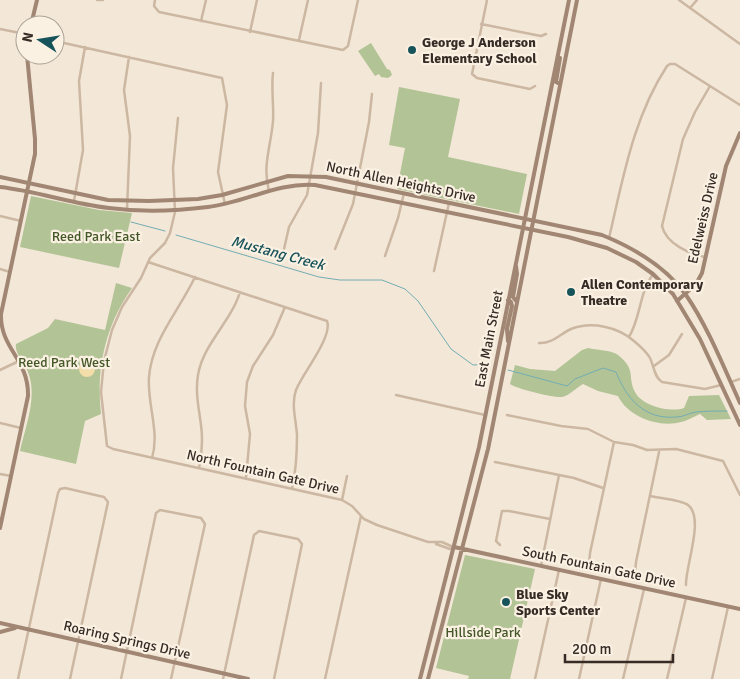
<svg xmlns="http://www.w3.org/2000/svg" width="740" height="679" viewBox="0 0 740 679" font-family="Signika,sans-serif">
<style>
.green{fill:#b2c396}
.sand{fill:#f3dda9}
.lines{fill:none;stroke-linecap:round;stroke-linejoin:round}
.stream{stroke:#73adb3;stroke-width:1}
.street{stroke:#ccb7a2;stroke-width:2.5}
.secondary{stroke:#a08673;stroke-width:4}
.poi-dot{fill:#17535b;stroke:#fbf1e3;stroke-width:2}
.labels{text-anchor:middle;dominant-baseline:central;stroke-width:4.5;stroke-linejoin:round;paint-order:stroke}
.poi-label{font-size:14px;font-weight:bold;fill:#362b25;stroke:#fbf1e3;text-anchor:start}
.street-label{font-size:14px;fill:#362b25;stroke:#fbf1e3}
.park-label{font-size:14px;fill:#435727;stroke:#fbf1e3}
.water-label{font-size:15px;font-style:italic;fill:#17535b;stroke:#fbf1e3}
</style>
<rect width="100%" height="100%" fill="#f3e7d7"/>
<path class="green" d="M371,43L387,69L390,70L392,75L388,78L381,77L379,74L375,76L358,51Z
M399,87L460,99L448,157L527,174L519,214L397,189L405,148L389,145Z
M31,196L99,210L132,213L119,268L20,247Z
M116,283L132,288C105,326 96,369 101,414L85,421L76,464L20,451C25,428 37,399 29,375C27,365 14,354 16,344L48,328L55,319L105,330Z
M588,348C596,350 611,350 618,355C637,370 627,377 635,392C642,406 671,413 684,408L689,396L719,395L731,419L707,420L700,414C693,417 687,421 681,422C659,428 628,417 618,396L598,391L583,384C577,387 569,396 562,397C554,398 517,389 510,384L515,365L530,369L555,371L582,350Z
M465,555L535,569L510,679H468L469,676L436,668Z"/>
<path class="sand" d="M79 369a8 8 0 1 1 16 0a8 8 0 1 1-16 0Z"/>
<g class="lines">
<path class="stream" d="M131,222L165,231
M176,235L319,277L340,280H382L405,289L418,301L451,349L473,365L490,364
M508,370L567,386L575,379L603,368L616,372C627,399 644,420 677,417C683,417 689,413 696,412C706,411 717,411 727,411"/>
<path class="street" d="M97,0H103
M155,0L154,6L159,12L343,50L348,46L358,0
M487,0L472,74L477,78L530,89L535,86
M679,0L740,44
M690,8L697,0
M201,21L206,0
M481,24L541,36L546,34
M0,29L25,34
M250,32L257,0
M299,40L308,0
M55,41L222,78L227,105L218,172L225,204
M178,118L173,168L175,212L170,233L165,243L150,258L141,278L122,307L112,330L104,361L101,392L107,446L113,449L342,500L352,506L364,519L377,525L428,542H442L453,547
M269,191C262,166 271,146 273,121C274,105 271,89 273,73
M74,201L83,150L79,81L85,47
M127,209L130,136L124,90L129,57
M0,216L21,221
M609,238C623,179 633,118 667,66L670,64H675L740,105
M284,249L289,227L307,195L318,133L321,83
M335,249L353,204L369,122L372,94
M385,256L398,218L404,193
M705,257C690,254 666,244 662,226L683,139L695,112L710,86
M148,262L327,321C333,337 302,374 296,390C291,404 296,420 297,435C297,453 296,471 292,489
M0,269L10,272
M434,271L449,203
M629,337C641,317 639,293 653,274
M539,343C552,344 560,334 571,329C592,321 618,327 634,341C640,346 646,351 650,358C654,366 654,377 662,382L705,389L721,385
M654,366L669,355L682,334
M0,370L19,361
M731,382L740,379
M396,395L485,415
M507,415L561,426L588,429L614,442L633,445L647,450L676,449L723,461L740,495
M0,423L21,428
M152,458C160,432 147,404 149,377C152,339 179,311 195,277
M495,462L574,478L603,488
M199,468C202,454 203,440 201,425C199,409 195,392 198,375C203,344 231,322 240,292
M0,474L11,476
M246,478L250,434L245,406L247,382L253,366L273,335L285,307
M650,496C659,498 682,500 688,505C705,518 685,567 686,585
M342,500L347,476
M436,544L450,549L454,547
M500,545L496,541L502,511H509L550,519
M589,565L590,553L614,442
M541,566L559,475
M635,573L636,562L659,452
M18,679L58,493L60,489L65,488L104,497L108,502L70,679
M121,679L156,513L160,510L201,518L205,524L171,679
M223,679L254,535L259,531L298,539L302,544L274,679
M325,679L361,516
M535,679L559,570
M579,679L601,579
M623,679L644,589
M667,679L686,598
M712,679L728,607"/>
<path class="secondary" d="M31,25L37,0
M560,58L556,82L560,84
M0,177L108,200L149,201L198,199L222,195L288,176L326,177L602,235C634,248 666,267 686,295C708,327 724,368 740,403
M0,187C37,191 72,204 109,208C140,212 176,211 208,207C244,203 278,182 315,185L568,237L607,248L636,262L653,274L673,294L700,339L740,425
M516,266L517,274L513,297L517,302
M508,300L511,302L512,306L507,329L508,341
M677,301L696,284L702,273L726,166L740,133
M0,528L28,396C29,359 0,349 1,314L35,154V139L27,55
M454,547L740,609
M0,623L248,679
M0,632L15,628
M420,679L479,447L569,0
M428,679L488,449L577,0"/>
</g>
<g class="poi-dot">
<circle cx="412" cy="50" r="5"/>
<circle cx="571" cy="292" r="5"/>
<circle cx="506" cy="602" r="5"/>
</g>
<g class="labels">
<g class="poi-label">
<text x="422" y="42">George J Anderson<tspan x="422" dy="16">Elementary School</tspan></text>
<text x="581" y="284">Allen Contemporary<tspan x="581" dy="16">Theatre</tspan></text>
<text x="516" y="594">Blue Sky<tspan x="516" dy="16">Sports Center</tspan></text>
</g>
<g class="street-label">
<text transform="translate(401 182) rotate(12)">North Allen Heights Drive</text>
<text transform="translate(703 218) rotate(-77)">Edelweiss Drive</text>
<text transform="translate(489 339) rotate(-79)">East Main Street</text>
<text transform="translate(263 472) rotate(13)">North Fountain Gate Drive</text>
<text transform="translate(599 567) rotate(12)">South Fountain Gate Drive</text>
<text transform="translate(127 640) rotate(13)">Roaring Springs Drive</text>
</g>
<g class="park-label">
<text x="96" y="236">Reed Park East</text>
<text x="64" y="362">Reed Park West</text>
<text x="483" y="632">Hillside Park</text>
</g>
<g class="water-label">
<text transform="translate(278 253) rotate(15)">Mustang Creek</text>
</g>
</g>
<g transform="translate(40 40) rotate(282)"><circle r="24" fill="#fbf1e3" stroke="#aca297"/>
<path d="M0-4L9 19L0 12L-9 19Z" fill="#17535b"/>
<text y="-8" font-size="14" font-weight="bold" text-anchor="middle" fill="#362b25">N</text>
</g>
<path d="M565 654v8h108v-8" fill="none" stroke="#362b25" stroke-width="2.5"/>
<text x="572" y="654" font-size="15" fill="#362b25" stroke="#fbf1e3" stroke-width="4" paint-order="stroke">200 m</text>
</svg>
